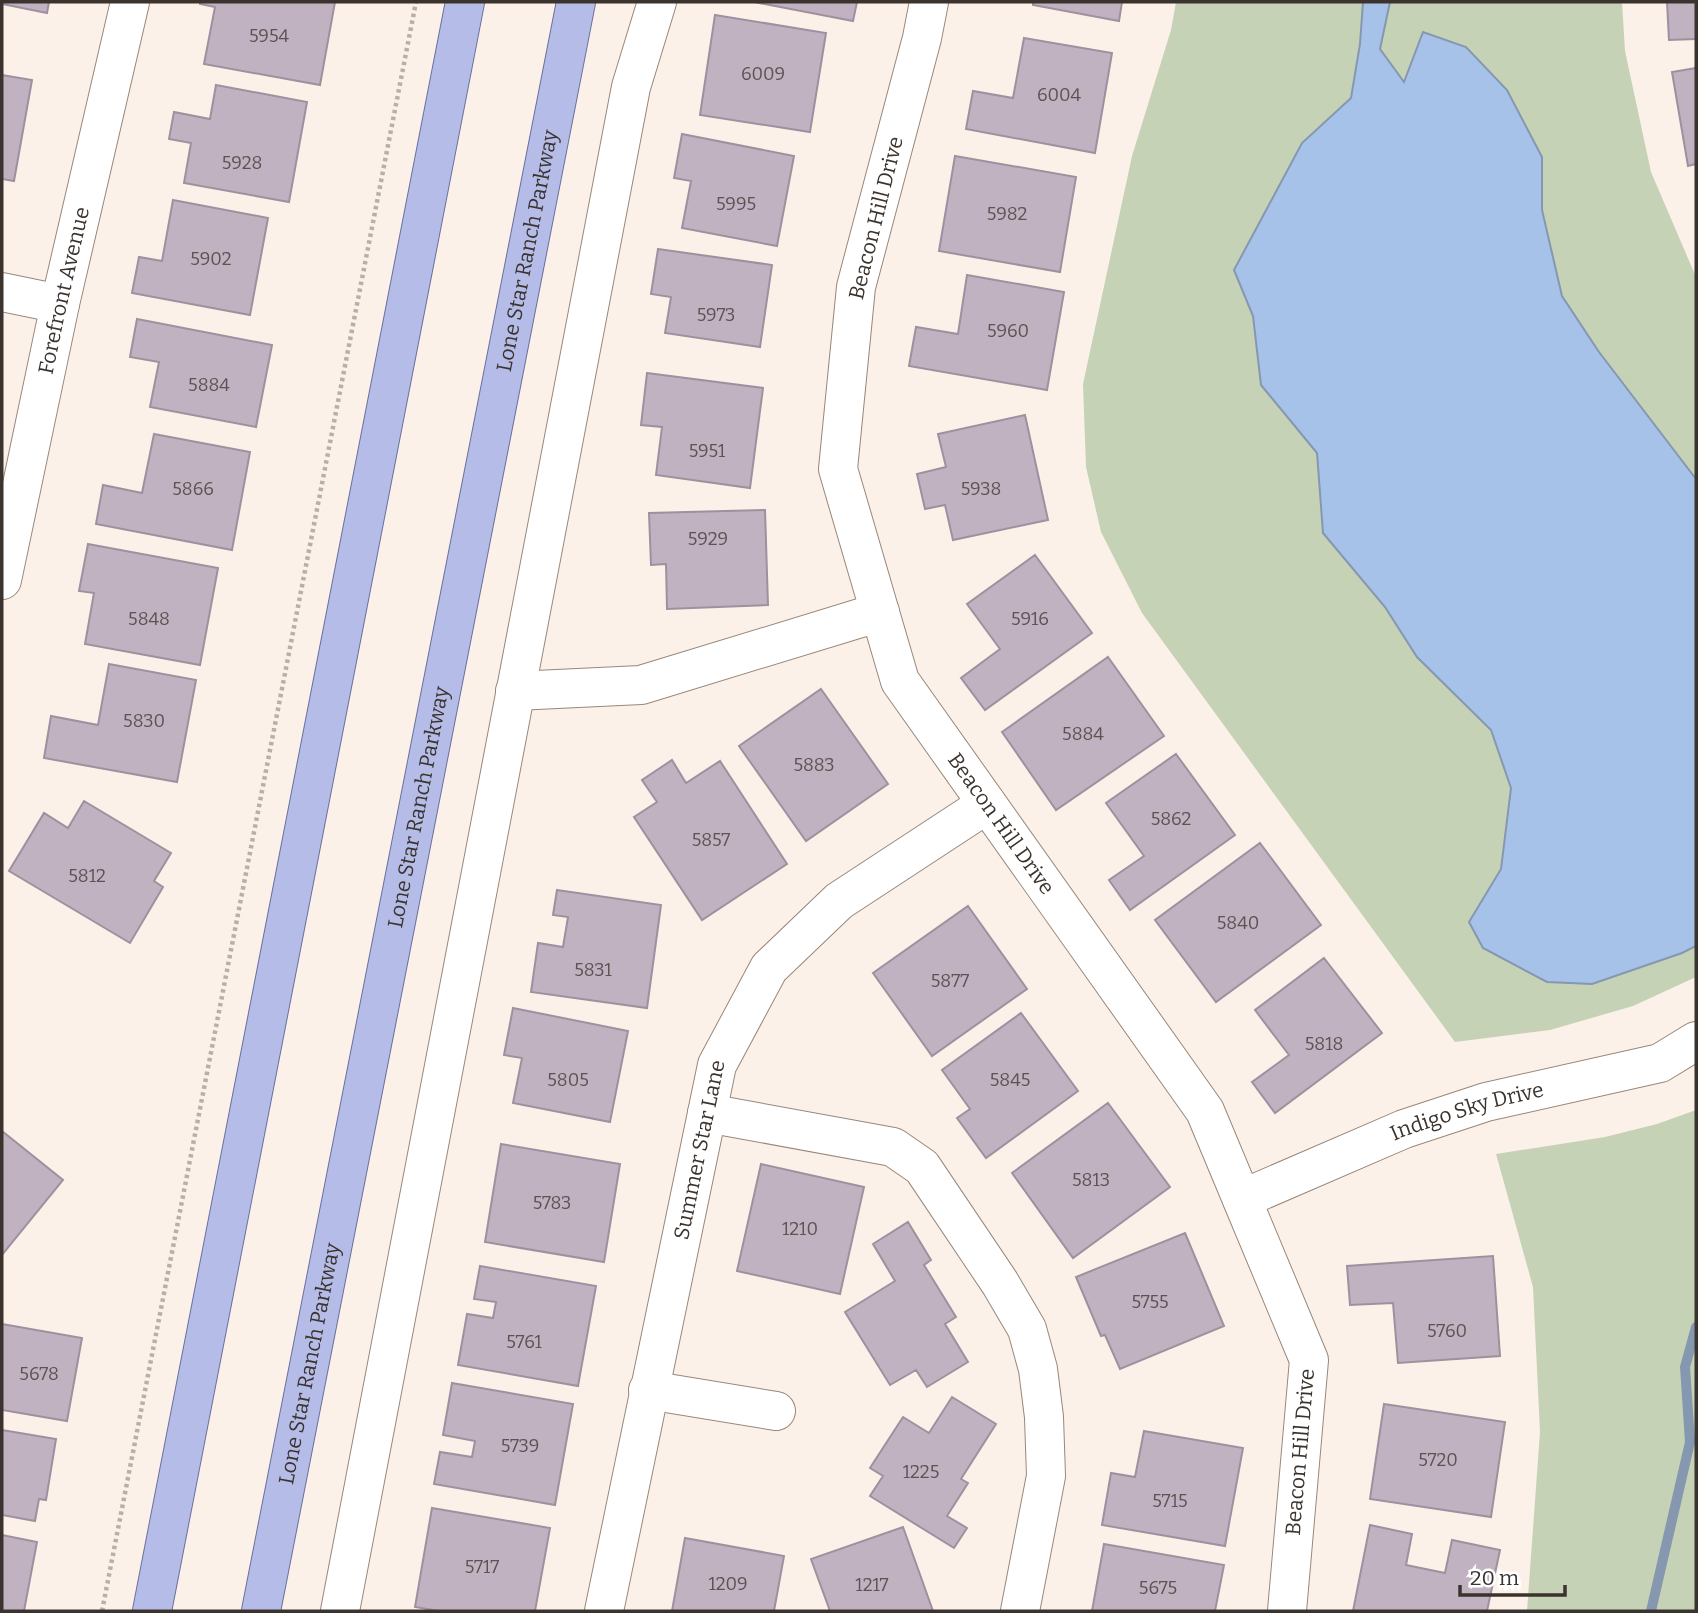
<svg xmlns="http://www.w3.org/2000/svg" width="1698" height="1613" viewBox="0 0 1698 1613" font-family="Bitter,serif">
<style>
.green{fill:#c6d2b6}
.water{fill:#a6c2e8;stroke:#8697b0;stroke-width:2}
.lines{fill:none;stroke-linecap:round;stroke-linejoin:round}
.stream{stroke:#8697b0;stroke-width:10}
.building{fill:#c1b2c1;stroke:#a0909f;stroke-width:2}
.minor-casing{stroke:#98877a;stroke-width:40}
.major-casing{stroke:#6a6f9c;stroke-width:40}
.path{stroke:#b9afa7;stroke-width:4.5;stroke-dasharray:3.5 3.5;stroke-linecap:butt}
.minor{stroke:#fff;stroke-width:38}
.major{stroke:#b5bce8;stroke-width:38}
.labels{text-anchor:middle;dominant-baseline:central;stroke-width:6;stroke-linejoin:round;paint-order:stroke}
.number-label{font-size:18px;fill:#5c5353}
.street-label{font-size:21px;fill:#3a332e;stroke:#fff}
</style>
<rect width="100%" height="100%" fill="#fcf1e8"/>
<path class="green" d="M1176,2H1622L1625,51L1651,172L1696,277V977L1633,1006L1550,1030L1455,1042L1142,613L1101,532L1086,467L1083,384L1132,156L1171,30Z
M1696,1110V1611H1527L1540,1432L1533,1287L1496,1154L1605,1137L1657,1124Z"/>
<path class="water" d="M1363,2H1390L1380,49L1404,82L1423,32L1466,47L1507,90L1542,157V210L1562,296L1599,352L1696,479V946L1682,953L1592,984L1547,982L1483,948L1469,922L1501,869L1511,788L1491,730L1417,657L1385,607L1323,533L1317,453L1261,385L1253,316L1234,270L1302,143L1351,98L1360,44Z"/>
<g class="lines">
<path class="stream" d="M1651,1611L1690,1442L1685,1367L1696,1327"/>
</g>
<path class="building" d="M2,2H49L47,13L2,4Z
M200,2H335L320,85L204,64L215,7L200,4Z
M754,2H857L853,21Z
M1033,2H1122L1119,21L1033,5Z
M1667,2H1696V39L1669,40Z
M715,15L826,33L810,132L700,115Z
M1024,38L1112,53L1095,153L966,129L973,91L1013,98Z
M1696,68V164L1688,166L1672,72Z
M2,75L32,80L14,181L2,179Z
M216,85L307,102L289,202L184,183L191,143L169,139L174,112L210,119Z
M682,134L794,156L777,246L682,228L691,181L674,178Z
M955,156L1076,177L1060,272L939,251Z
M173,200L268,218L250,315L132,293L139,257L162,261Z
M658,249L772,265L760,347L665,333L671,297L651,294Z
M967,275L1064,292L1047,390L909,366L916,327L958,334Z
M137,319L272,345L256,427L150,407L159,362L130,357Z
M647,373L763,388L750,488L656,475L662,427L641,425Z
M1025,415L1048,520L953,540L945,505L925,509L917,474L946,467L938,434Z
M154,434L250,452L232,550L96,524L103,485L142,493Z
M765,510L768,605L667,609L666,564L651,565L649,513Z
M88,544L218,568L200,665L85,644L94,593L79,591Z
M1035,555L1092,633L985,710L961,678L1000,649L967,604Z
M1108,657L1164,736L1056,810L1002,732Z
M109,664L196,680L177,782L44,758L51,716L98,725Z
M821,689L888,784L806,841L739,746Z
M1176,754L1235,835L1130,910L1109,880L1144,856L1106,803Z
M672,760L686,783L720,761L787,864L702,920L634,817L657,802L642,780Z
M84,801L171,853L154,881L163,887L130,943L9,871L44,813L68,828Z
M1260,843L1321,925L1216,1002L1155,920Z
M557,890L661,905L647,1008L531,992L538,943L563,947L568,917L553,915Z
M968,906L1027,989L932,1056L873,973Z
M1324,958L1382,1033L1275,1113L1252,1082L1289,1055L1255,1010Z
M513,1008L628,1031L610,1122L513,1103L522,1058L504,1055Z
M1021,1013L1078,1091L986,1158L957,1118L970,1109L942,1070Z
M1108,1103L1170,1187L1073,1258L1012,1173Z
M2,1131L63,1180L2,1255Z
M501,1144L620,1164L604,1262L485,1242Z
M761,1164L864,1187L840,1294L737,1271Z
M908,1222L931,1260L924,1265L956,1317L945,1324L968,1362L927,1387L916,1370L890,1385L845,1312L895,1281L873,1244Z
M1185,1233L1224,1326L1120,1369L1105,1335L1101,1336L1076,1277Z
M1493,1256L1500,1356L1398,1363L1393,1303L1350,1305L1347,1266Z
M480,1266L596,1286L578,1386L458,1365L467,1314L493,1318L496,1302L474,1299Z
M2,1324L82,1338L67,1421L2,1410Z
M452,1383L573,1404L555,1505L434,1484L440,1452L472,1457L475,1441L443,1435Z
M952,1397L996,1424L961,1479L968,1483L947,1516L967,1528L954,1548L870,1496L883,1476L870,1468L903,1417L929,1433Z
M1384,1404L1505,1422L1491,1517L1370,1499Z
M2,1430L56,1439L46,1500L39,1499L35,1521L2,1515Z
M1144,1431L1243,1448L1225,1546L1102,1525L1111,1473L1135,1477Z
M432,1508L550,1528L535,1611H439L415,1607Z
M1370,1525L1412,1534L1406,1565L1445,1573L1452,1540L1500,1550L1487,1611H1353Z
M903,1527L933,1611H830L811,1559Z
M2,1535L37,1542L24,1611H2Z
M685,1538L784,1556L774,1611H672Z
M1104,1544L1224,1565L1215,1611H1092Z"/>
<g class="lines">
<defs>
<g id="minor">
<path id="s1" d="M929,2L922,38L856,287L838,469L900,681L1205,1111L1309,1360L1287,1611"/>
<path d="M2,292L60,304"/>
<path id="s2" d="M2,580L60,304L130,2"/>
<path d="M515,691L641,685L880,612"/>
<path d="M707,1113L893,1147L922,1167L1000,1283L1027,1329L1038,1369L1044,1417L1046,1476L1020,1611"/>
<path id="s3" d="M1242,1199L1404,1129L1486,1102L1660,1063L1696,1041"/>
<path d="M648,1390L776,1411"/>
<path d="M340,1611L631,87L657,2"/>
<path id="s4" d="M604,1611L717,1065L769,968L839,901L987,804"/>
</g>
<g id="major">
<path d="M152,1611L465,2"/>
<path id="s5" d="M261,1611L576,2"/>
</g>
</defs>
<use href="#minor" class="minor-casing"/>
<use href="#major" class="major-casing"/>
<path class="path" d="M102,1611L416,2"/>
<use href="#minor" class="minor"/>
<use href="#major" class="major"/>
</g>
<g class="labels">
<g class="number-label">
<text x="269" y="36">5954</text>
<text x="763" y="74">6009</text>
<text x="1059" y="95">6004</text>
<text x="242" y="163">5928</text>
<text x="736" y="204">5995</text>
<text x="1007" y="214">5982</text>
<text x="211" y="259">5902</text>
<text x="716" y="315">5973</text>
<text x="1008" y="331">5960</text>
<text x="209" y="385">5884</text>
<text x="707" y="451">5951</text>
<text x="193" y="489">5866</text>
<text x="981" y="489">5938</text>
<text x="708" y="539">5929</text>
<text x="149" y="619">5848</text>
<text x="1030" y="619">5916</text>
<text x="144" y="721">5830</text>
<text x="1083" y="734">5884</text>
<text x="814" y="765">5883</text>
<text x="1171" y="819">5862</text>
<text x="711" y="840">5857</text>
<text x="87" y="876">5812</text>
<text x="1238" y="923">5840</text>
<text x="593" y="970">5831</text>
<text x="950" y="981">5877</text>
<text x="1324" y="1044">5818</text>
<text x="568" y="1080">5805</text>
<text x="1010" y="1080">5845</text>
<text x="1091" y="1180">5813</text>
<text x="552" y="1203">5783</text>
<text x="800" y="1229">1210</text>
<text x="1150" y="1302">5755</text>
<text x="1447" y="1331">5760</text>
<text x="524" y="1342">5761</text>
<text x="39" y="1374">5678</text>
<text x="520" y="1446">5739</text>
<text x="1438" y="1460">5720</text>
<text x="921" y="1472">1225</text>
<text x="1170" y="1501">5715</text>
<text x="482" y="1567">5717</text>
<text x="728" y="1584">1209</text>
<text x="872" y="1585">1217</text>
<text x="1158" y="1588">5675</text>
</g>
<g class="street-label">
<text transform="translate(876 218) rotate(-76)">Beacon Hill Drive</text>
<text stroke="none"><textPath href="#s5" startOffset="1386">Lone Star Ranch Parkway</textPath></text>
<text stroke="none"><textPath href="#s2" startOffset="296">Forefront Avenue</textPath></text>
<text stroke="none"><textPath href="#s5" startOffset="819">Lone Star Ranch Parkway</textPath></text>
<text stroke="none"><textPath href="#s1" startOffset="873">Beacon Hill Drive</textPath></text>
<text stroke="none"><textPath href="#s3" startOffset="242">Indigo Sky Drive</textPath></text>
<text stroke="none"><textPath href="#s4" startOffset="471">Summer Star Lane</textPath></text>
<text stroke="none"><textPath href="#s5" startOffset="252">Lone Star Ranch Parkway</textPath></text>
<text transform="translate(1300 1452) rotate(-85)">Beacon Hill Drive</text>
</g>
</g>
<rect width="1698" height="1613" fill="none" stroke="#3a332e" stroke-width="7"/>
<path d="M1460 1585v10h105v-10" fill="none" stroke="#3a332e" stroke-width="3.5"/>
<text x="1470" y="1585" font-size="21" fill="#3a332e" stroke="#ffffff" stroke-width="5" paint-order="stroke">20 m</text>
</svg>
